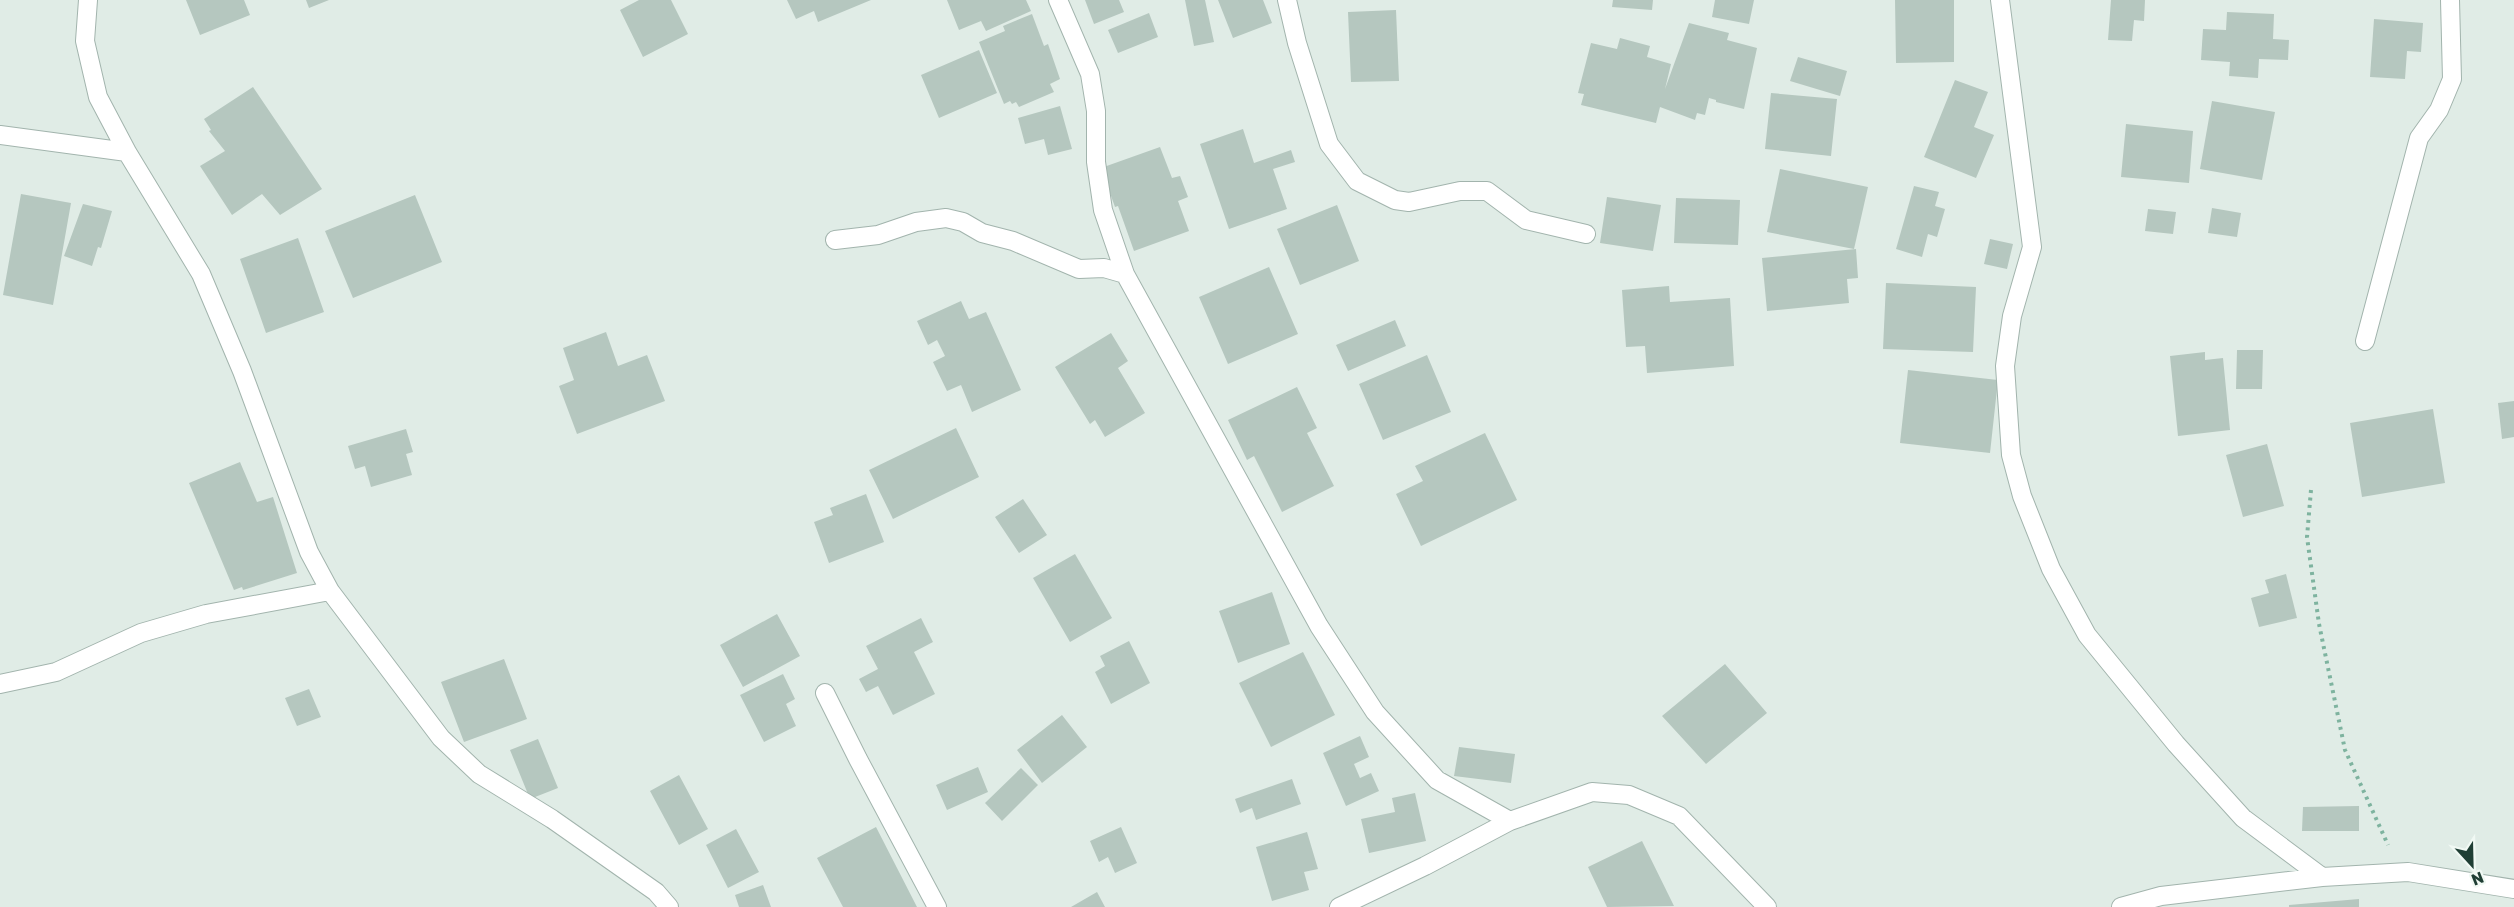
<svg xmlns="http://www.w3.org/2000/svg" width="2514" height="907" viewBox="0 0 2514 907" font-family="Rubik,sans-serif">
<style>
.building{fill:#b5c7bf}
.lines{fill:none;stroke-linecap:round;stroke-linejoin:round}
.minor-casing{stroke:#a2b4ad;stroke-width:20}
.path{stroke:#7eb39f;stroke-width:4;stroke-dasharray:3 4.5;stroke-linecap:butt}
.minor{stroke:#fff;stroke-width:18}
</style>
<rect width="100%" height="100%" fill="#e0ece6"/>
<path class="building" d="M186,0H244L250,15L200,35Z
M306,0H329L309,8Z
M639,0H671L688,34L643,57L620,10Z
M787,0H871L818,22L814,11L796,19Z
M947,0H1026L1031,11L986,31L981,21L959,30Z
M1085,0H1119L1124,12L1094,24Z
M1185,0H1205L1214,42L1194,46Z
M1218,0H1263L1272,23L1233,38Z
M1613,0H1653L1652,10L1612,7Z
M1715,0H1754L1749,24L1712,17Z
M1895,0H1954V62L1896,63Z
M2111,0H2145L2144,21L2134,20L2132,41L2108,40Z
M1396,10L1399,81L1351,82L1348,12Z
M2227,12L2274,14L2273,39L2289,40L2288,60L2259,59L2258,78L2229,76L2230,62L2201,60L2203,29L2226,30Z
M1149,13L1158,37L1118,53L1108,30Z
M1032,14L1044,46L1048,44L1060,79L1050,84L1054,92L1019,107L1016,102L1012,104L1010,101L1004,104L979,42L1005,31L1003,26Z
M2374,19L2423,23L2421,52L2407,51L2405,79L2370,77Z
M1689,23L1729,33L1727,40L1757,48L1744,109L1716,102V100L1709,98L1705,115L1697,113L1695,120L1660,107L1656,123L1581,105L1584,94L1578,93L1591,43L1617,49L1620,38L1650,46L1647,57L1671,64L1665,89Z
M979,50L997,93L939,118L921,75Z
M1798,57L1847,71L1840,96L1790,81Z
M1955,80L1988,92L1974,127L1994,135L1976,178L1924,157Z
M253,87L322,189L280,215L262,194L232,215L200,166L225,151L209,131L211,130L204,119Z
M1771,93L1837,99L1831,156L1765,149Z
M2212,101L2275,112L2262,180L2200,169Z
M1060,106L1072,149L1048,155L1044,139L1025,144L1018,118Z
M2126,124L2193,131L2189,183L2121,177Z
M1243,129L1254,163L1291,150L1295,162L1273,169L1287,209L1229,229L1200,144Z
M1160,147L1172,178L1180,176L1188,197L1178,201L1189,231L1134,251L1118,206L1115,207L1101,168Z
M1780,169L1868,187L1854,249L1767,232Z
M1914,186L1939,192L1935,206L1945,209L1937,237L1928,234L1922,257L1896,249Z
M21,194L71,203L53,305L3,295Z
M415,195L442,262L353,298L325,231Z
M1607,197L1661,205L1653,251L1600,243Z
M1676,198L1740,200L1738,245L1674,243Z
M83,204L112,211L101,248L98,247L92,266L64,256Z
M1337,205L1359,261L1300,285L1277,229Z
M2212,208L2241,213L2237,237L2208,233Z
M2148,209L2176,212L2173,234L2145,231Z
M298,238L324,312L266,333L240,259Z
M1990,239L2013,244L2007,269L1984,264Z
M1856,249L1858,278L1847,279L1849,303L1767,311L1762,258Z
M1269,267L1298,334L1228,364L1199,297Z
M1886,283L1976,287L1973,352L1883,349Z
M1669,286L1670,302L1730,298L1734,366L1647,373L1645,346L1626,347L1622,290Z
M961,301L969,319L986,312L1021,390L972,412L961,385L947,391L933,362L945,356L937,340L928,345L917,321Z
M1395,320L1406,346L1348,371L1336,345Z
M606,332L618,366L647,355L665,401L577,434L559,386L574,380L563,348Z
M1111,333L1128,361L1118,368L1145,413L1105,437L1095,420L1090,424L1055,367Z
M2237,350H2263L2262,389H2236Z
M2205,352V360L2223,358L2230,430L2178,436L2170,356Z
M1427,355L1451,412L1383,440L1359,384Z
M1908,370L1998,380L1990,453L1900,443Z
M1297,387L1317,428L1307,433L1334,486L1282,512L1254,456L1247,460L1228,420Z
M2514,401V437L2502,439L2498,403Z
M2433,409L2445,483L2362,497L2350,423Z
M956,428L979,477L893,519L869,470Z
M406,429L413,452L406,454L412,475L371,487L365,466L355,469L348,446Z
M1485,433L1517,500L1421,546L1396,494L1423,481L1415,466Z
M2267,444L2284,506L2243,517L2226,455Z
M240,462L257,502L273,497L297,573L243,590L242,587L234,590L189,483Z
M866,494L884,542L829,563L814,522L833,515L830,508Z
M1023,499L1047,535L1019,553L995,517Z
M1075,554L1112,618L1070,642L1033,578Z
M2286,574L2297,618L2259,627L2251,598L2269,593L2265,580Z
M1272,592L1290,644L1238,663L1219,611Z
M777,614L800,656L743,687L720,645Z
M921,618L933,642L914,652L935,694L893,715L878,686L866,692L859,679L878,669L866,646Z
M1129,641L1150,683L1111,704L1095,672L1105,666L1100,656Z
M1303,652L1335,715L1271,747L1239,683Z
M504,659L527,719L464,742L441,682Z
M1725,664L1767,713L1706,764L1662,716Z
M783,674L795,699L786,704L796,726L764,742L740,695Z
M309,689L321,717L297,726L285,698Z
M1062,715L1087,747L1042,783L1017,750Z
M1360,736L1369,757L1354,764L1360,778L1371,773L1379,791L1346,806L1323,753Z
M538,739L558,788L530,799L510,750Z
M1459,747L1515,754L1511,783L1454,776Z
M978,767L988,792L947,810L936,785Z
M1021,768L1038,785L1002,821L985,803Z
M679,775L708,829L679,845L650,791Z
M1292,779L1301,804L1256,820L1252,808L1240,813L1235,799Z
M1415,793L1426,841L1369,853L1361,819L1395,812L1392,798Z
M2359,806V831H2302L2303,807Z
M876,827L917,907H843L817,858Z
M1121,827L1137,863L1115,873L1108,857L1099,862L1090,841Z
M736,829L759,872L728,888L706,845Z
M1307,832L1318,869L1304,872L1309,890L1272,901L1256,847Z
M1642,841L1674,906L1607,907L1588,867Z
M763,885L771,907H739L735,895Z
M1097,892L1105,907H1071Z
M2359,899V907H2289V905Z"/>
<g class="lines">
<defs>
<path id="minor" d="M88,0L85,41L98,97L127,152L201,274L242,371L309,552L330,591L441,738L479,774L552,819L656,892L669,907
M1058,0L1090,74L1096,111V162L1103,210L1125,274L1319,626L1375,712L1437,780L1510,821
M1287,0L1297,43L1329,144L1357,181L1395,200L1409,202L1460,191H1487L1526,220L1586,234
M2000,0L2032,247L2012,316L2005,366L2011,455L2022,496L2051,569L2087,635L2176,744L2243,818L2322,877
M0,135L127,152
M835,240L878,235L916,222L946,218L963,222L982,233L1013,241L1079,269L1104,268L1125,274
M2365,341L2419,138L2439,110L2452,79L2450,0
M0,684L56,672L141,633L206,614L330,591
M825,693L858,759L937,907
M1339,907L1425,866L1510,821L1592,792L1629,795L1679,816L1767,907
M2121,907L2161,896L2322,877L2408,872L2514,889"/>
</defs>
<use href="#minor" class="minor-casing"/>
<path class="path" d="M2311,490L2307,537L2319,624L2345,750L2388,845"/>
<use href="#minor" class="minor"/>
</g>
<g transform="translate(2472 865) rotate(158)" stroke="#f1f9f4" stroke-width="4.5" paint-order="stroke">
<path d="M0-4.5L10 22L0 15L-10 22Z" fill="#1f3e34"/>
<text y="-9" font-size="16" font-weight="bold" text-anchor="middle" fill="#1f3e34">N</text>
</g>
</svg>
